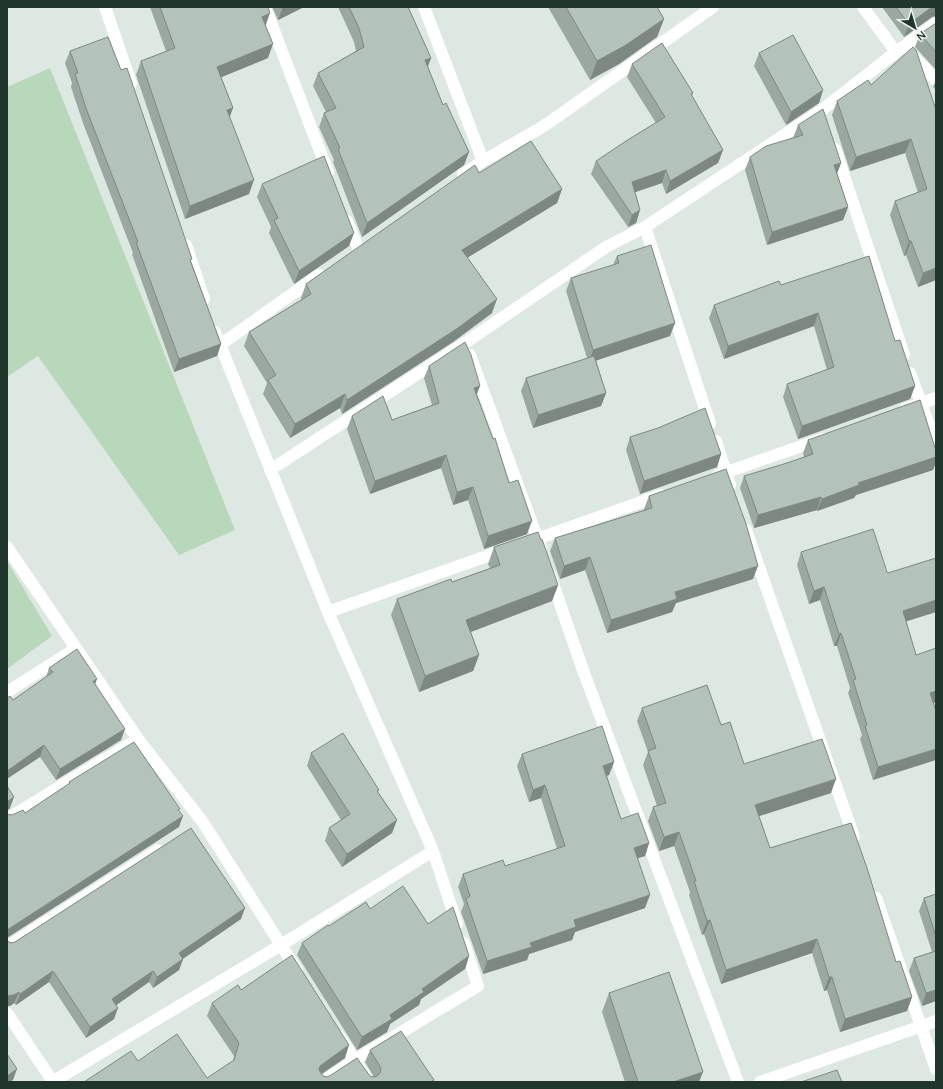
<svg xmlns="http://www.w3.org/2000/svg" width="943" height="1089" viewBox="0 0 943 1089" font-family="Quicksand,sans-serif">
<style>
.green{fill:#b7d8bb}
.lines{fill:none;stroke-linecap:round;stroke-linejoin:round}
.street{stroke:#fff;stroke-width:12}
.wall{fill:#9aa8a0}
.shaded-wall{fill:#7d8882}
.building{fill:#b3c3ba;stroke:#7d8882}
</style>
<rect width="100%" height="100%" fill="#dee8e2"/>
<path class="green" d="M50,68L235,530L179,555L38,356L7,377V87Z
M7,561L52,636L7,669Z"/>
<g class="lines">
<path class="street" d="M105,7L131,83
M265,7L328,172
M424,7L483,161
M863,7L896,52
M910,53L936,80
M835,149L904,355
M463,174L483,161L544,126L713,7
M347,221L358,248
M645,227L710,424
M186,245L204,299
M215,332L328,612L433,851L457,924
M220,345L319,275
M470,355L541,548
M910,373L936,444
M905,409L936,398
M716,441L730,485
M270,470L465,343L606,247L645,227L822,110L896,52L936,23
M718,475L822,439
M746,530L854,837
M531,541L661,495
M7,547L138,739L202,821L297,970
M550,575L584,673L738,1082
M328,612L507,549
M7,692L75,649
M7,819L138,739
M876,898L936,1069
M7,947L158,850
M7,1013L53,1082
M339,1036L369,1082
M52,1082L281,945L433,851
M322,1082L355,1060L478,986L464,943
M760,1082L936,1021"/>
</g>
<path class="wall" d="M150,7H268L265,26L268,58L221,77L233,108L229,117L249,194L185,219L136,75L141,61L166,51Z
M272,7H304L278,20Z
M338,7H408L431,58L427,67L443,105L469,152L464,165L362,237L333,162L334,160L319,127L324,113L326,112L313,86L318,73L356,51L354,42Z
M548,7H657L664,19L657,37L619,64L590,80Z
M882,7H936V16L932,17L904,37Z
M936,23V70L915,47L920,34Z
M70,51L191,261L221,344L217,356L174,372L132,254L133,253L83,123L71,87L72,83L65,63Z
M759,53L823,90L819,103L786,125L754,66Z
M632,64L693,93L692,96L723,150L718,163L666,194L662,183L635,192L640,210L636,223L628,227L591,174L596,161L656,123L627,77Z
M936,80V90L933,87Z
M871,85L936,110V280L918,287L906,255L904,256L890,215L895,201L918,193L905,153L850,171L832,115L837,101Z
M798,125L841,163L837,173L848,207L843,220L767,245L745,170L750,157L793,138Z
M479,173L562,189L557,203L467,258L492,313L453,342L342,414L340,408L290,438L263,394L267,383L244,346L249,332L301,300V298L306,284Z
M262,184L349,246L294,284L269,233L271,227L257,197Z
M617,256L670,336L596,360L606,393L601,406L533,428L521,391L526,378L587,358L566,291L571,278L613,265Z
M781,285L895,341L915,386L910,399L798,439L783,397L787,384L827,370L814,326L724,359L709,318L714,305Z
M429,366L477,395L527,534L484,549L468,500L453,505L441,468L370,494L347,429L352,416L392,420L432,405L424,378Z
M630,437L721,454L717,467L640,494L626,450Z
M808,440L936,451V462L933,470L856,495L854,498L817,511V510L754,528L740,488L744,476L787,463L804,457L803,453Z
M649,496L753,579L676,603L672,612L607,633L585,570L560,579L550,551L555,538L644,510V509Z
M494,547L558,585L552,601L471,632L479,655L473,671L419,692L391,615L397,599L452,582L490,568L488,564Z
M801,552L888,573L936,558V612L906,621L916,655L933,703L873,780L860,739L862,735L848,693L850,688L837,646H834L820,600L809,604L797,565Z
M49,668L95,684L121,740L56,780L40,757L13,700L46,677Z
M642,708L721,725L744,764L831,793L759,816L770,848L896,962L912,997L907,1011L840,1032L827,990L824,991L812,953L721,984L704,934L702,935L689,895L690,892L674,846L659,851L648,821L653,807L657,806L643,765L648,752L637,721Z
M311,753L379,790L378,792L397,820L392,833L342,867L325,841L329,828L341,820L307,766Z
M522,754L614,762L609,775L607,776L621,819L649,843L645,856L637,858L645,908L575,932L572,940L529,954L527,960L483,974L461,912L464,904L458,887L463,874L505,866L557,849L541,798L529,802L517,766Z
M936,894V1001L922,1006L909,971L914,958L932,952L919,911L924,898Z
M370,909L428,924L469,956L465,969L421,999L419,1005L390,1024L387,1032L357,1050L297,955L302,943L329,926Z
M241,919L183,959L179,970L153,988L149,982L116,1005L114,1019L86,1038L49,982L16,1005L14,1003L10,1006H7V941L11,943Z
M241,990L345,1058L322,1074L323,1076L327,1077L370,1076L374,1077L365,1062L370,1050L434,1080L433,1082H84L138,1061L207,1078L233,1061L234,1056L207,1016L212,1003Z
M609,993L699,1082H625L602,1012Z"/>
<path class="shaded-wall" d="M283,7H304L278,20Z
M932,7H936V16L932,17L904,37L909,24Z
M270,13L265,27L262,17Z
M664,19L657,37L619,64L590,80L597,61Z
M273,44L268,58L212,81L217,67Z
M431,58L426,72L425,60Z
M823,90L819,103L786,125L791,112Z
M233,108L228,122L227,110Z
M911,139L905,153L850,171L856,157Z
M723,150L718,163L666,194L670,181Z
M469,152L464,165L362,237L367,223Z
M841,163L836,176L834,165Z
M666,170L662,183L627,195L632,182Z
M254,180L249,194L185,219L190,206Z
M562,189L557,203L457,264L462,250Z
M848,207L843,220L767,245L772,232Z
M640,210L636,223L628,227L632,215Z
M354,233L349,246L294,284L299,271Z
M909,241H911L906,255L904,256Z
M936,268V280L918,287L923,273Z
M497,299L492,313L453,342L342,414L347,400Z
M818,313L814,326L724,359L728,346Z
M675,323L670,336L589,363L593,350Z
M221,344L217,356L174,372L179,359Z
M480,386L475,399L474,388Z
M915,386L910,399L798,439L802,426Z
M606,393L601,406L533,428L538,415Z
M345,394L340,408L290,438L295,424Z
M721,454L717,467L640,494L644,481Z
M446,455L441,468L370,494L375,481Z
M936,457V462L933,470L856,495L854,498L817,511L822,499L858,483Z
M473,487L468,500L453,505L457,492Z
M821,497L817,510L754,528L758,515Z
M532,521L527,534L484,549L488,536Z
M590,557L585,570L560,579L564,566Z
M758,566L753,579L676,603L672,612L607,633L611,620L675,592Z
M558,585L552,601L460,636L466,620Z
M824,587L820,600L809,604L814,591Z
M936,600V612L898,624L903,611Z
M841,633L837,646H834L839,634Z
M479,655L473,671L419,692L425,676Z
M97,679L93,690V681Z
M936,691V702L925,706L930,693Z
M125,729L121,740L56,780L60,769Z
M44,745L40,757L7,779V771Z
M936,749V760L873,780L878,767Z
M614,762L609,775L598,779L603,766Z
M836,779L831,793L750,819L755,805Z
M545,785L541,798L529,802L533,790Z
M14,797L10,808L7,811V802Z
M183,816L179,827L7,938V930Z
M397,820L392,833L342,867L347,854Z
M679,832L674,846L659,851L664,837Z
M649,843L645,856L629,861L634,848Z
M650,895L645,908L575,932L572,940L529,954L527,960L483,974L487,961L530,943L574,920Z
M245,908L241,919L175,964L179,953Z
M710,920L704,934L702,935L707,921Z
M817,939L812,953L721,984L726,970Z
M469,956L465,969L421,999L419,1005L390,1024L387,1032L357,1050L362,1037L422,989Z
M183,959L179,970L153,988L157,977Z
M53,971L49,982L16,1005L20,994Z
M153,971L149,982L108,1011L112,999Z
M829,977H832L827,990L824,991Z
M936,990V1001L922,1006L926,993Z
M19,992L14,1003L10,1006H7V996Z
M912,997L907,1011L840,1032L845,1019Z
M118,1008L114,1019L86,1038L90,1027Z
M349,1045L345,1058L315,1078L320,1066Z
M17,1069L13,1080L10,1082H7V1076Z
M703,1072L699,1082H673Z"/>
<path class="building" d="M160,7H268L270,13L262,17L273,44L217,67L233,108L227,110L254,180L190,206L141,61L175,48Z
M349,7H408L431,58L425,60L443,105L446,103L469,152L367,223L338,149L340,148L324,113L336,108L318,73L364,47L359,28Z
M566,7H657L664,19L626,45L597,61Z
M896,7H932L909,24Z
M936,23V52L920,34Z
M793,35L823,90L791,112L759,53Z
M108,37L121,70L127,68L192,259L190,260L221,344L179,359L136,242H138L87,111L75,74L78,73L70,51Z
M662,43L693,93L691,94L723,150L670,181L666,170L632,182L640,210L632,215L596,161L626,141L665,117L632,64Z
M913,47L916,50L936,110V268L923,273L911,241H909L895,201L927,189L911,139L856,157L837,101L868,80L871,85Z
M823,109L841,163L834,165L848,207L772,232L750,157L766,146L803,135L798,125Z
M531,141L562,189L462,250L497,299L458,328L347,400L345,394L295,424L268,380L276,375L249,332L311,294L306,284L475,165L479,173Z
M324,156L354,233L299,271L274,220L278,218L262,184Z
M651,245L675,323L593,350L571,278L619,263L617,256Z
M869,256L895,341L900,340L915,386L802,426L787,384L834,367L818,313L728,346L714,305L779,281L781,285Z
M465,342L471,355L480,386L474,388L493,439L495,438L509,483L518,480L532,521L488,536L473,487L457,492L446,455L375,481L352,416L383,396L392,420L439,403L429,366Z
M594,356L606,393L538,415L526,378Z
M920,400L936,451V457L858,483L859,485L822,499L821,497L758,515L744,476L787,463L813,454L808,440Z
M705,408L721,454L644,481L630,437L658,428Z
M726,469L746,524L758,566L675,592L677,599L611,620L590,557L564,566L555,538L652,508L649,496Z
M873,529L887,572L888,573L936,558V600L903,611L916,655L936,648V691L930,693L936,711V749L878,767L865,726L867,725L853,680L856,679L841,633L839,634L824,587L814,591L801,552Z
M538,532L541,540L542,539L558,585L466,620L479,655L425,676L397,599L451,579L452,582L500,565L494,547Z
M77,649L97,679L93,681L125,729L60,769L44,745L7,771V698L10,696L13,700L53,672L49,668Z
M707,685L721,725L730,722L744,764L822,739L836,779L755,805L770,848L851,823L867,868L896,962L900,961L912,997L845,1019L832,977H829L817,939L726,970L710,920L707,921L694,881H696L679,832L664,837L653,807L666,803L648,751L656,748L642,708Z
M602,726L614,762L603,766L621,819L638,813L649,843L634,848L650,895L574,920L576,927L530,943L532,947L487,961L466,899L470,896L463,874L503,860L505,866L565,846L545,785L533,790L522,754Z
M343,733L379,790L377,791L397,820L347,854L329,828L350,814L311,753Z
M134,742L180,809L178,810L183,816L7,930V814L12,815L23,810L25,813L70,783L69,782Z
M7,786L14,797L7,802Z
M191,828L245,908L179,953L183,959L157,977L153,971L112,999L118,1008L90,1027L53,971L20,994L19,992L14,995L7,996V941L11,943L15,942Z
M403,886L428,924L453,907L469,956L422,989L424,992L390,1015L392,1019L362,1037L302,943L328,925L329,926L366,902L370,909Z
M936,894V937L924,898Z
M936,951V990L926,993L914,958Z
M292,955L349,1045L320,1066L319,1070L323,1076L327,1077L331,1075L357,1058L370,1076L374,1077L377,1076L380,1073L381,1068L370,1050L401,1031L434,1080L431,1082H84L131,1051L138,1061L177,1034L207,1078L234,1060L239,1043L212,1003L238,985L241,990Z
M669,972L703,1072L673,1082H638L609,993Z
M7,1054L17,1069L7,1076Z
M837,1070L842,1082H801Z"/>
<rect width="943" height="1089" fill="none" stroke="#20362d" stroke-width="16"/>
<g transform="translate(915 28) rotate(142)" stroke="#eef5f0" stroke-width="3" paint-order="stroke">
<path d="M0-3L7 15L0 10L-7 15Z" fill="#20362d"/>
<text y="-6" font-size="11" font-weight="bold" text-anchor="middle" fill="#20362d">N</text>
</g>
</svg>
